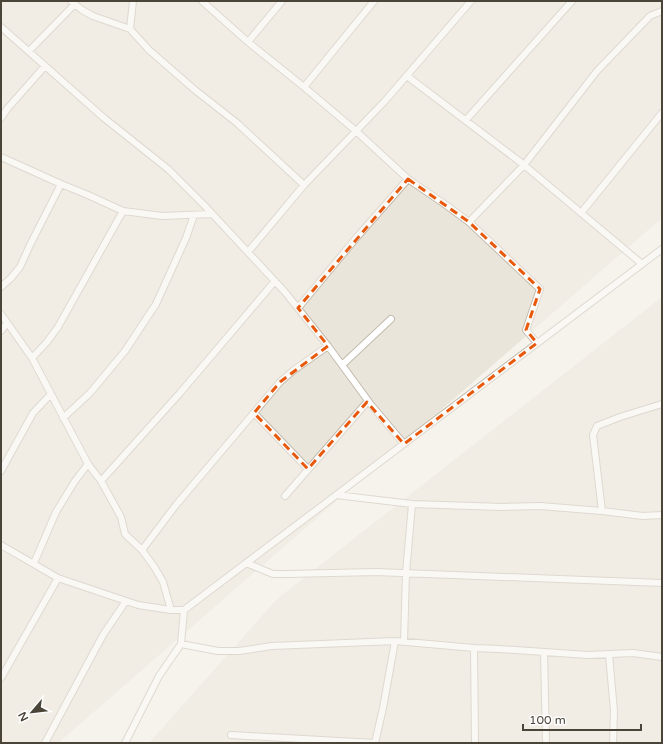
<svg xmlns="http://www.w3.org/2000/svg" width="663" height="744" font-family="'Varela Round',sans-serif">
<rect width="100%" height="100%" fill="#f6f3ec"/>
<path fill="#eae5da" d="M1,1h661v217l-604,525h-57z
M662,297v446h-513l128,-144z"/>
<g fill="none" stroke-linecap="round" stroke-linejoin="round">
<defs>
<path id="minor" d="M71,1l11,9 11,6 37,13 19,21 46,40 42,33 67,62
M202,1l46,41 56,45 52,44 52,48 38,26 23,17 71,67 -14,41 11,13
M1,27l103,91 64,51 35,35 82,88 43,54 44,60 32,38
M130,29l3,-28
M248,42l34,-41
M29,51l45,-46
M407,76l117,89 118,99
M304,87l70,-86
M1,118l6,-9 38,-43
M466,120l106,-119
M1,157l60,27 27,11 35,16 39,5 50,-2
M581,213l81,-100
M469,222l55,-57 73,-94 53,-55 12,-5
M248,252l56,-67 81,-84 86,-100
M1,287l10,-9 9,-11 10,-22 31,-61
M298,308l59,-71 51,-58
M1,314l31,44 56,106 13,17 20,36 4,17 17,16 13,18 8,14 8,28
M1,331l6,-8
M32,358l15,-16 11,-15 65,-116
M342,365l49,-46
M254,413l54,56
M63,418l27,-25 35,-42 31,-47 30,-66 8,-23
M1,471l32,-58 18,-19
M101,481l79,-88 95,-112
M336,495l76,9 90,3 38,-1 62,5 41,5 19,-1
M285,496l83,-95
M602,511l-9,-76 4,-9 23,-9 42,-13
M1,545l57,33 80,27 33,5h13l478,-361
M142,550l34,-45 104,-123 14,-12 34,-24
M34,563l22,-51 19,-31 13,-17
M246,563l27,11h14l89,-2 286,11
M184,610l-3,34 37,7h21l33,-5 123,-5 79,7 26,1 88,6 45,-2 29,4
M404,642l2,-69 6,-69
M474,648l1,95
M544,652l2,91
M609,655l5,56 -1,32
M1,678l57,-100
M231,735l144,8
M45,743l58,-108 23,-34
M125,743l34,-67 22,-32
M375,743l8,-35 12,-67"/>
</defs>
<use href="#minor" stroke="#c2bbae" stroke-width="8"/>
<use href="#minor" stroke="#fff" stroke-width="6"/>
</g>
<path d="M0 0H663V744H0ZM408,179l61,43 71,67 -14,41 11,13 -133,101 -37,-42 -59,67 -54,-56 26,-31 48,-36 -30,-38z" fill="#f6f3ec" fill-opacity=".55" fill-rule="evenodd"/>
<path fill="none" stroke="#e8590c" stroke-width="3" stroke-dasharray="8 5" stroke-linejoin="round" d="M408,179l61,43 71,67 -14,41 11,13 -133,101 -37,-42 -59,67 -54,-56 26,-31 48,-36 -30,-38z"/>
<rect width="663" height="744" fill="none" stroke="#4b4439" stroke-width="4"/>
<g transform="translate(32 712) rotate(242)" stroke="#ffffff" stroke-width="3" paint-order="stroke">
<path d="M0-3L7 15L0 10L-7 15Z" fill="#4b4439"/>
<text y="-6" font-size="11" font-weight="bold" text-anchor="middle" fill="#4b4439">N</text>
</g>
<path d="M523 724v6h118v-6" fill="none" stroke="#4b4439" stroke-width="2"/>
<text x="529" y="724" font-size="12" fill="#4b4439" stroke="#ffffff" stroke-width="3" paint-order="stroke">100 m</text>
</svg>
